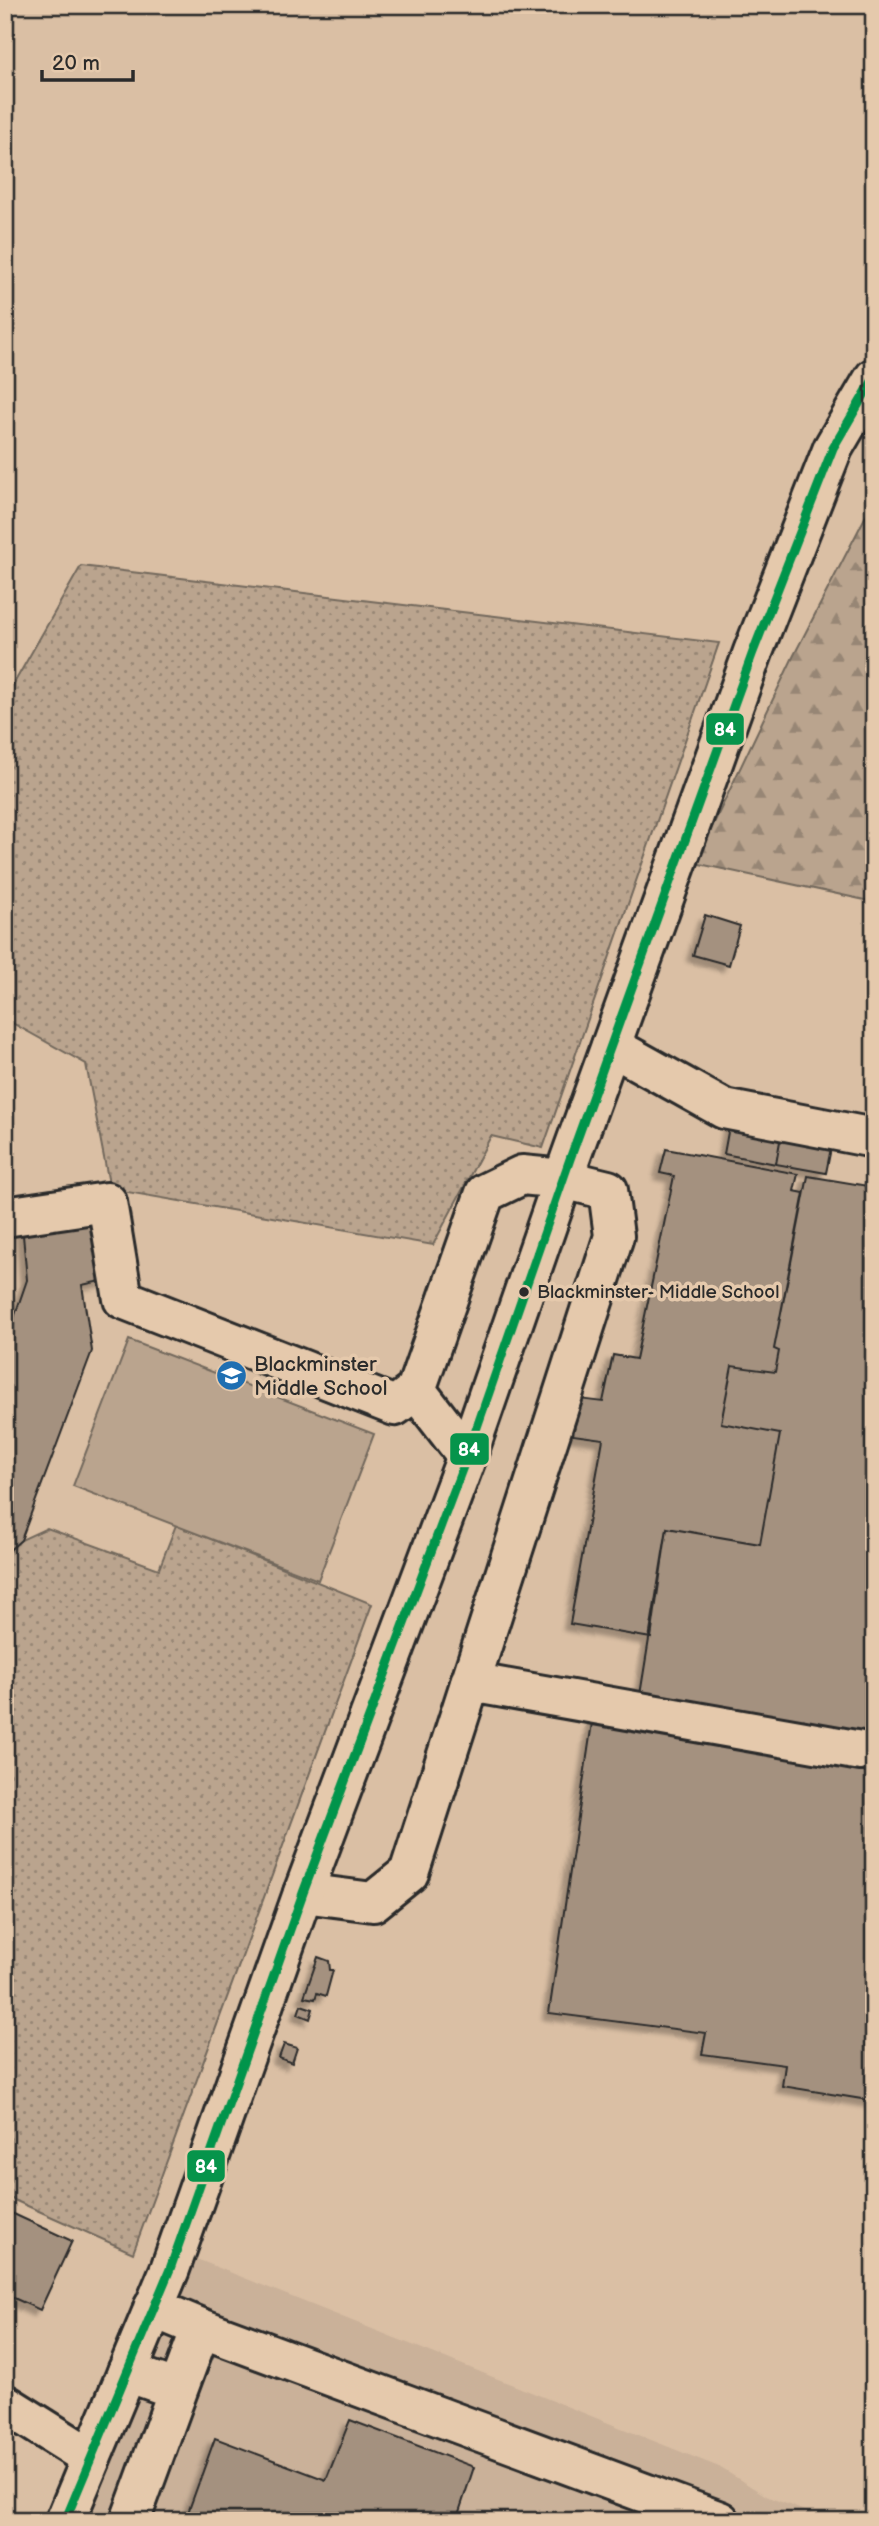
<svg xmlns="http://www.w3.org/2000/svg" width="879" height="2526" font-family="'Balsamiq Sans',sans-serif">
<defs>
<pattern id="forest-firs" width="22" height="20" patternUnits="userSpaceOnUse" patternTransform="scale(1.75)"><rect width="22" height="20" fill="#baa48e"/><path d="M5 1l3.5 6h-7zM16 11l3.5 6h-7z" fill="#978674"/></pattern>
<pattern id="park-dots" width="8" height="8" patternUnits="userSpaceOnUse" patternTransform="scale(1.75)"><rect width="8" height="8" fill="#baa48e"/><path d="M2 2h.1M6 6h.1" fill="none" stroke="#978674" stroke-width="1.8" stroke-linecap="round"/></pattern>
<filter id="shadow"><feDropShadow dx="-6" dy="6" stdDeviation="2" flood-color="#0004"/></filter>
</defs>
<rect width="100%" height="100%" fill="#dabfa4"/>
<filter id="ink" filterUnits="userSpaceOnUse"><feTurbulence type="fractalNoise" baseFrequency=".0143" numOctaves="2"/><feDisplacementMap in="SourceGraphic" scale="14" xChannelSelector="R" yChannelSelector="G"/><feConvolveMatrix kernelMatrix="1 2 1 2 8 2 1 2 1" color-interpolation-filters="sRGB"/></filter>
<g filter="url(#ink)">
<path fill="#cab199" d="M194,2258l525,209 49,30 63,24h-766z"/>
<path fill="url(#forest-firs)" stroke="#72685c" stroke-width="2" d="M874,500v402l-179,-39 98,-206z"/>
<path fill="url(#park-dots)" stroke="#72685c" stroke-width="2" d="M81,566l638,77 -176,505 -52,-12 -58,109 -323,-56 -24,-125 -81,-45v-320z
M176,1525l196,79 -239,649 -128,-57v-642l16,-14 26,-12 112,41z"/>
<path fill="#baa48e" stroke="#72685c" stroke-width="2" d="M129,1340l245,94 -56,146 -245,-94z"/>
<path fill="#a4917f" stroke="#2b2b2b" stroke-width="2" filter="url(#shadow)" d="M705,915l35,11 -11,39 -36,-10z
M730,1121l52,9 -6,34 -52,-10z
M783,1124l51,9 -8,40 -50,-9z
M666,1149l132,25 -4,17 10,2 -30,156 5,2 -4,21 -43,-6 -11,57 59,11 -20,110 -93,-16 -16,110 -81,-14 33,-185 -30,-4 7,-36 23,3 10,-47 23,4 38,-183 -14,-3z
M808,1176l66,11v556l-235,-42 28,-173 93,16 20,-110 -59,-11 11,-57 43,6 4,-21 -5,-2z
M97,1211l13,68 -28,6 10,66 -71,189 -16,14v-210l22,-64 -5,-56z
M593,1716l281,47v338l-92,-15 3,-21 -83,-11 4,-21 -157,-20z
M318,1957l11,4 1,9h3l-7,26 -9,-3 -2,6 -11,-2z
M301,2005l12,4 -3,10 -12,-5z
M284,2044l13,4 -5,15 -13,-5z
M5,2210l67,31 -32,69 -35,-16z
M350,2420l124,47 -18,54h-271l30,-83 111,42z"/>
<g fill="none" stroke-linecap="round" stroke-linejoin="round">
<defs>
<path id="minor" d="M611,1046l113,63 150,29
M5,1217l102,-15 16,97 272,107 21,-16
M470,1682l391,69
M303,1893l70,9 36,-29 205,-637 -6,-46 -45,-11 -41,-4 -37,18 -69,197 51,66
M153,2308l48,20 519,193
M127,2372l51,18 -48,131
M178,2390l23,-62
M5,2404l86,54"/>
<path id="major" d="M65,2521l105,-252 133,-376 164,-437 103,-297 183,-507 80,-204 41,-70"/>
</defs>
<use href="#minor" stroke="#2b2b2b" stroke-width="44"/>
<use href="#major" stroke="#2b2b2b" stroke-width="44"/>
<use href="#minor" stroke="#e5c9ac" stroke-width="38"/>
<use href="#major" stroke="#e5c9ac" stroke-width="38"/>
<defs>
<path id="bus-1" d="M65,2521l105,-252 133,-376 164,-437 103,-297 183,-507 80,-204 41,-70"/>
</defs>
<use href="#bus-1" stroke="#e5c9ac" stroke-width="14"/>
<use href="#bus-1" stroke="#06944b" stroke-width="9"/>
</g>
</g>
<defs>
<symbol id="school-disc" viewBox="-11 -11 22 22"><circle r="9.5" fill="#1f6fb2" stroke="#e5c9ac"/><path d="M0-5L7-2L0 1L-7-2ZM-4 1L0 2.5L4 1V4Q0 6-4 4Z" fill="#fff"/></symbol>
</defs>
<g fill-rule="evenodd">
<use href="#school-disc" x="214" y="1358" width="35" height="35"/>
</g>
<circle fill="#2b2b2b" stroke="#e5c9ac" stroke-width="2.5" cx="524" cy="1292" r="6"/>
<g text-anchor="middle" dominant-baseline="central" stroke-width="7" stroke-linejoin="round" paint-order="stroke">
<g font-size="19" fill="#2b2b2b" stroke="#e5c9ac" text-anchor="start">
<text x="537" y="1292">Blackminster- Middle School</text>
</g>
<g font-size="21" fill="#2b2b2b" stroke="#e5c9ac" text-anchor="start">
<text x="254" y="1364">Blackminster<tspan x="254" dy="24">Middle School</tspan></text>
</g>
</g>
<g stroke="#e5c9ac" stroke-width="2.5">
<rect x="705" y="712" width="40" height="34" rx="7" fill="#06944b"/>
<rect x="449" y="1432" width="41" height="34" rx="7" fill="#06944b"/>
<rect x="186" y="2149" width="40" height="34" rx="7" fill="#06944b"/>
</g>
<g font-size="19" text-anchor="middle" font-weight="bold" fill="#fff">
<text x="725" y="736">84</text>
<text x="469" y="1456">84</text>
<text x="206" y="2173">84</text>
</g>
<rect width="879" height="2526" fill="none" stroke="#e5c9ac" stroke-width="28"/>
<rect x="14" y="14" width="851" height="2498" fill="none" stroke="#2b2b2b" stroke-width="2.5" filter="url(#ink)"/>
<path d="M42 70v10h91v-10" fill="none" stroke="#2b2b2b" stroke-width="3.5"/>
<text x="52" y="70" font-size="21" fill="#2b2b2b" stroke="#e5c9ac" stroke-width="5" paint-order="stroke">20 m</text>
</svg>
